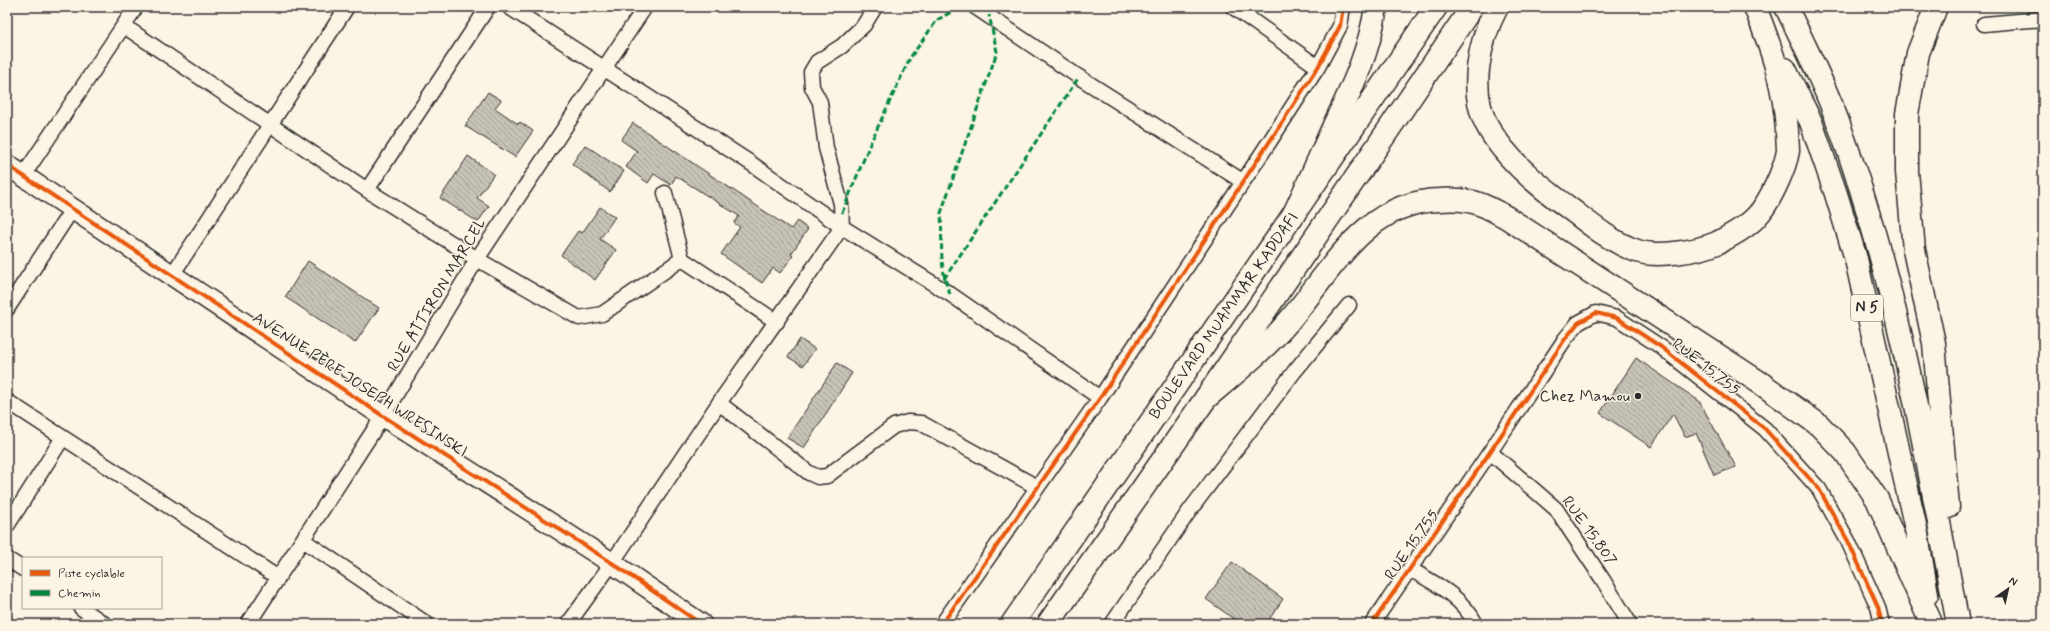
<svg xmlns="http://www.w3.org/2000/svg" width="2050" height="631" font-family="Mynerve,sans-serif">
<defs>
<pattern id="building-back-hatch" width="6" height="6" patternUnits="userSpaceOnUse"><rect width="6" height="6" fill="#c8c3b7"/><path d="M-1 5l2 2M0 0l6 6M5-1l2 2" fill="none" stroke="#a39f95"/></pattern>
</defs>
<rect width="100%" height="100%" fill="#fcf5e5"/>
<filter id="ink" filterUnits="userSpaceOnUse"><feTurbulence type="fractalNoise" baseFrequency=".025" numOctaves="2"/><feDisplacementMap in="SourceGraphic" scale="8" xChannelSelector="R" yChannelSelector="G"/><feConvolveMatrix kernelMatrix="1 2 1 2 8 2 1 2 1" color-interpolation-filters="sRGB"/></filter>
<g filter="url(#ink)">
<path fill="url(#building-back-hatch)" stroke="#2b2b2b" d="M488,92l13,8 -6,8 23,16 2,-2 13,9 -18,26 -50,-31z
M633,123l158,106 6,-8 11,8 -17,25 2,2 -13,17 -7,-5 -11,15 -41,-29 19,-27 -6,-4 5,-7 -63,-40 -5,9 -17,-11 -6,9 -22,-16 11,-16 -16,-11z
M585,145l39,26 -14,21 -38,-28z
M468,156l26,18 -17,24 12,8 -11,16 -38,-24z
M600,207l15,10 -15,22 16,11 -21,30 -34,-25 17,-24 4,2z
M308,261l71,47 -24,35 -70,-46z
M800,339l15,10 -12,17 -15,-9z
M1636,358l63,43 37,66 -22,8 -18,-42 -11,4 -12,-23 -22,33 -51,-34z
M837,363l15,10 -48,75 -17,-10z
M1232,562l51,37 -17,25h-25l-35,-25z"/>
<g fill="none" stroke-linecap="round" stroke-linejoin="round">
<defs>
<path id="street" d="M509,7l240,155 93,65 108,67 150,104
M975,7l104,70 163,104
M1233,7l85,60
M1984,24l59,-5
M124,26l243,164 110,69 102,59 23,-4 80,-55 -17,-66
M23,176l113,-169
M367,190l121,-183
M682,259l95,63
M172,275l175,-268
M7,309l66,-101
M7,401l270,176
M719,403l90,70 9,4 9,-1 67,-50 14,-4 13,1 116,64
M1490,452l66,57 47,71 27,44
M7,526l55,-87
M303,540l124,84
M7,559l16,10
M1410,569c26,15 51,27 66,55
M81,608l24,16
M248,624l135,-208 94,-157 168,-252
M568,624l44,-61 107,-160 123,-176 -1,-23 -15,-56 -6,-46 -8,-15 -1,-15 6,-10 25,-16 22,-21 11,-18
M942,624l158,-226 170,-257 48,-74 22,-41 3,-19
M1112,624l78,-114 104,-138 55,-67
M1372,624l118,-172 75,-113 13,-16 18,-10 21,5 44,29 104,82 54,60 29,52 30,66 4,17"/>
<path id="secondary" d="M7,165l376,251 229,147 89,61"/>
<path id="primary" d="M1012,624l424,-617
M1048,624l158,-226 266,-391"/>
<path id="highway" d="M1497,7c-18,34 -29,85 -9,120 17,31 53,61 81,81 21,16 42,34 68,43 20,7 61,0 80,-8 13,-7 29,-15 39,-26 13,-13 29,-48 32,-66 0,-7 -1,-14 -1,-20 -2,-44 -16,-84 -32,-124
M1786,7c18,37 38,76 52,115 60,162 88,332 120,502
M1936,7l-18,46 -11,61v58l7,78 20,93 14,164
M1785,69l26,53 25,72 20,65 61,275 10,60
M1292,218c15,-32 29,-64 44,-97 18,-37 34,-73 40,-114
M1206,398c28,-24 58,-48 82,-76 43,-50 77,-121 152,-122 13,-1 30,0 42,5 8,3 16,8 24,12l256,167 57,41 26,27 32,47 54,124"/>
</defs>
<use href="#street" stroke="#2b2b2b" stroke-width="17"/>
<use href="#secondary" stroke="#2b2b2b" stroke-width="23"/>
<use href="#primary" stroke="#2b2b2b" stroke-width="25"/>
<use href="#highway" stroke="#2b2b2b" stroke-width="25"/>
<use href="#street" stroke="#fcf5e5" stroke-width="14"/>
<use href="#secondary" stroke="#fcf5e5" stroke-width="20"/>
<use href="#primary" stroke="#fcf5e5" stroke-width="22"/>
<use href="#highway" stroke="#fcf5e5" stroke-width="22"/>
<path stroke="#00873e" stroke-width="3" stroke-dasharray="6 3" stroke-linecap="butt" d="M842,213l28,-69 40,-86 27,-38 23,-13
M944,279l135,-202
M950,294c-12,-30 -7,-50 -9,-81l56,-161 -8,-37"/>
<defs>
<path id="cycleway" d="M7,165l376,251 229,147 89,61
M942,624l158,-226 170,-257 48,-74 22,-41 3,-19
M1372,624l118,-172 75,-113 13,-16 18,-10 21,5 44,29 104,82 54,60 29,52 30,66 4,17"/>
</defs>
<use href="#cycleway" stroke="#fcf5e5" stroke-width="6"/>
<use href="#cycleway" stroke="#e8590c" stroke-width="4"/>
</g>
</g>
<circle fill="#2b2b2b" stroke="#fcf5e5" stroke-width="1.5" cx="1638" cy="396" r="4"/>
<g text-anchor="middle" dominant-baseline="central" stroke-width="3" stroke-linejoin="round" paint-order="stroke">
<rect fill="#fcf5e5" stroke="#6a6863" stroke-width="1" x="1851" y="295" width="32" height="26" rx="3"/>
<g font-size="15" font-weight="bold" fill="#2b2b2b">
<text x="1867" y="308">N 5</text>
</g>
<g font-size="16" fill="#2b2b2b" stroke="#fcf5e5">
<text transform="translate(437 295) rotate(-59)">RUE ATTIRON MARCEL</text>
<text transform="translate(1224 316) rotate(-55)">BOULEVARD MUAMMAR KADDAFI</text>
<text transform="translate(1706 367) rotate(38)">RUE 15.755</text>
<text transform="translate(360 385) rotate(33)">AVENUE PÈRE JOSEPH WRESINSKI</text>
<text transform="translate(1589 531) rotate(54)">RUE 15.807</text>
<text transform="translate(1412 545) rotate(-55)">RUE 15.755</text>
</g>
<g font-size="16" fill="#2b2b2b" stroke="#fcf5e5" text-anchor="end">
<text x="1630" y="396">Chez Mamou</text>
</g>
</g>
<rect width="2050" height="631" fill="none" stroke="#fcf5e5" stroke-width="24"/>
<rect x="12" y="12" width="2026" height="607" fill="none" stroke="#2b2b2b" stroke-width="1.5" filter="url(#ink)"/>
<rect x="22" y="557" width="140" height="52" fill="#fcf5e5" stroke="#a8a49b"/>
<rect x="30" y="570" width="20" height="6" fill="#e8590c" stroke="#a8a49b"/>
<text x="58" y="577" font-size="12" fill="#2b2b2b">Piste cyclable</text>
<rect x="30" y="590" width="20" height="6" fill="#00873e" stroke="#a8a49b"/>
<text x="58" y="597" font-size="12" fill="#2b2b2b">Chemin</text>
<g transform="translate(2008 589) rotate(34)" stroke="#fcf5e5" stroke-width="3" paint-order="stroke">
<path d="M0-3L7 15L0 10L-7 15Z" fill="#2b2b2b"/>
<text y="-6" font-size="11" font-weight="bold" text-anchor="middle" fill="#2b2b2b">N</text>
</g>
</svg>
